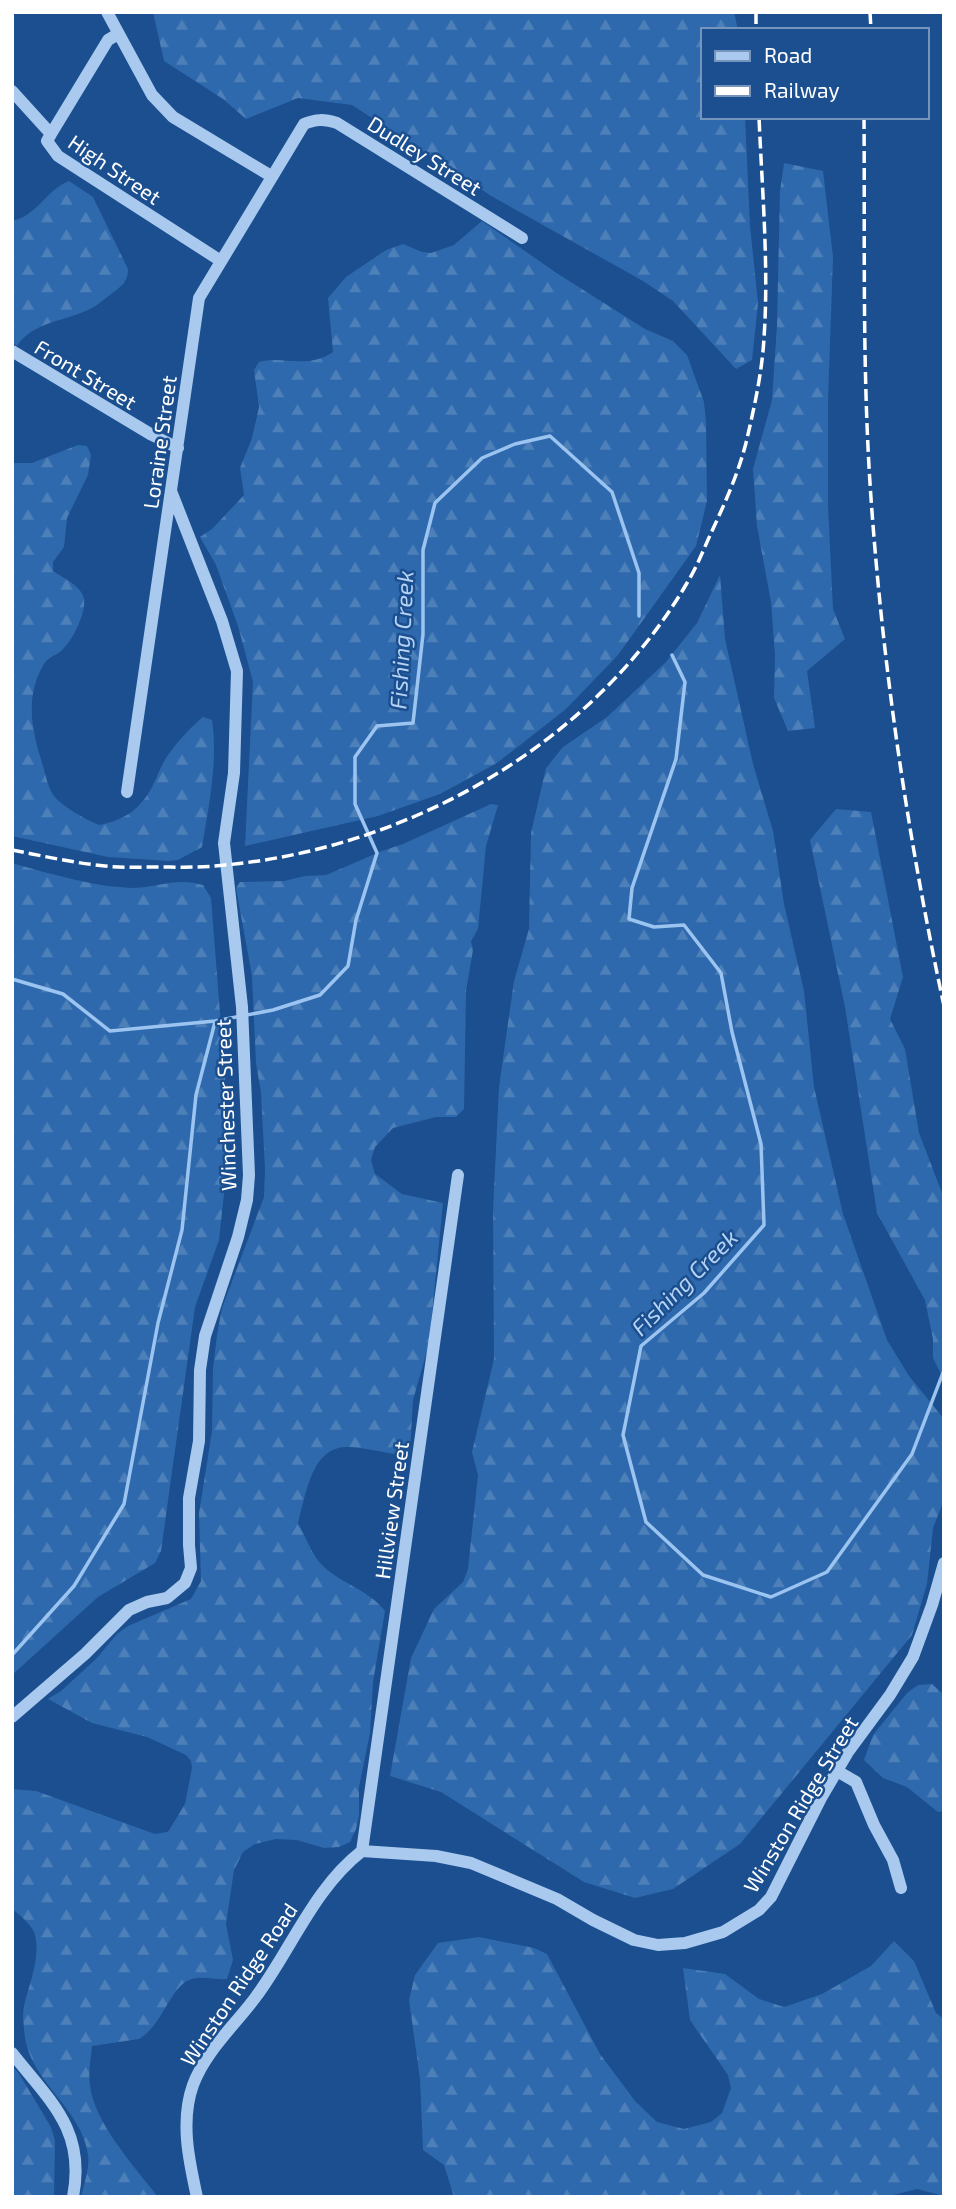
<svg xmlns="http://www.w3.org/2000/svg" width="956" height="2209" font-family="'Exo 2',sans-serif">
<defs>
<pattern id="forest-firs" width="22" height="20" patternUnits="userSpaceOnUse" patternTransform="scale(1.75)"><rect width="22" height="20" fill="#2e69ad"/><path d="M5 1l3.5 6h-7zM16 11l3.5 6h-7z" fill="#4d80b9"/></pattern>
</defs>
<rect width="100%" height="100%" fill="#1b4f8f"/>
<path fill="url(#forest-firs)" d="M153,12h581l4,18h-36v87h43l5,109 8,77 -6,57 -16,9 -63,-68 -30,-20 -150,-84 -141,-92 -54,-7 -52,21 -23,-20 -59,-38z
M784,163l39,8 10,86 -5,143v105l5,104 12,30 -38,32 8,57 -27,3 -14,-33 1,-43 -4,-53 -14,-76 -4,-57 19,-69 5,-75 3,-134z
M69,181l24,16 35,72c0,14 -8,18 -18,26 -6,4 -12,10 -18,13 -24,13 -59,13 -75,38l-5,-4v-121c25,-5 35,-32 57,-40z
M482,221l73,51 90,57 28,12 14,14 17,47 2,20 1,79 -11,45 -78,109 -52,54 -69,54 -57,31 -62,22 -133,30 8,-164 -15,-56 -22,-61 -16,-28 12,-8 32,-34 -4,-27 12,-30 7,-31 -5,-37 5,-8c26,-7 47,8 74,-10l-5,-54 18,-21 40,-27 17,-6 19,8 9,1 23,-8z
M78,445l9,1 4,9 -3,20 -21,43 -3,29 -11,15v9c10,7 29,15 31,28 2,15 -12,43 -23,52 -6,5 -13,6 -17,13 -20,33 -12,68 -1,102 3,10 5,22 11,30 10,12 31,23 45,29 27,-5 43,-17 55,-42 4,-8 7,-17 12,-25 10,-15 23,-29 37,-41l9,3c6,42 -3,85 -10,127l-24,13 -9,1 -61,-4 -96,-21v-373h20z
M720,575l5,64 28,125 20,67 11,73 20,87 10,96 29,127 44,126 22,36 35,43v81l-11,28 -6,56 -15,51 -172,209 -67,45 -38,9 -51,-16 -143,-90 -51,-16 21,-118 23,-49 29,-27 5,-13 10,-94 -6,-23 22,-93 -1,-149 6,-123 15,-106 15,-52 2,-96 15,-65 17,-21 44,-30 58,-54 32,-40z
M491,804l7,1 -12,41 -8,83 -7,12 2,9 -7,41 -2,118 -8,8h-20l-43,11 -18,19 -4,13 4,14 27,20 41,9 -14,141 -16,56 -3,50 -5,4 -6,1c-16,-3 -33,-7 -50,-8 -38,-2 -43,49 -51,76 8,14 13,31 25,43 19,18 46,24 62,45l-12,71 -3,51 -11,54v28l-3,14 -6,13 -11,5 -15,1 -27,-8 -21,-1 -21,5 -12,8 -9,18 -8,54 7,36 -6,19c-12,1 -27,-4 -38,1 -19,8 -27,46 -50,59l-47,7c-1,12 -4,26 -2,39 4,38 45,82 68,112h-77c3,-13 9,-30 7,-42 -6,-46 -56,-72 -63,-117 -1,-10 -3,-23 -1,-32 5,-22 18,-51 10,-74 -5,-10 -13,-16 -22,-23v-120l24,2 119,43 13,-2 17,-28 7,-36 -1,-7 -5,-6 -39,-18 -55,-14 -44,-24 13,-8 35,-32 21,-25 11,-8 63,-27 10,-18 -2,-68 13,-82 1,-62 4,-34 5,-27 42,-111 1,-28 -4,-76 -5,-30 -4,-87 -16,-88 4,-6 44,-1 21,-5 21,-1 56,-24 21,-7z
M836,809l35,3 32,165 -13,42 15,30 14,84 25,65v182l-11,-22v-19l-8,-39 -48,-87 -32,-206 -35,-167z
M12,863c35,10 87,25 122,25 26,-1 42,-11 69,-3l8,13 17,218v41l-9,83 -24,67 -34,244 -6,12 -57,34 -86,78z
M932,1684l12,11v116l-6,1 -31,-25 -24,-9 -19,-18 9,-25 34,-42 11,-8z
M479,1937l55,11 13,6 53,100 35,47 22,21 27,7 27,-7 11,-9 9,-25 -3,-13 -38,-55 -7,-52 42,6 34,25 25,8 38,-13 49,-28 23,-25 20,20 22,52 8,6v177l-27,-7 -32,8h-431l-10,-32 -21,-15 -3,-71 -11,-79 6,-25 23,-32z
M12,2067l6,5 33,55 4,14 -1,56h-42z"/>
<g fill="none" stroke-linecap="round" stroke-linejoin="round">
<path stroke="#9cc4f0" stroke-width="3.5" d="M672,655l13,27 -9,77 -44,129 -3,31 25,8 30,-2 37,48 11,59 29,112 3,81 -60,68 -63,53 -18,89 23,87 57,53 68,22 56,-25 85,-118 32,-84
M12,979l51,15 47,37 105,-10 58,-11 47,-15 28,-29 8,-46 21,-67 -22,-49v-47l22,-31 36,-3 10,-89v-84l12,-47 47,-45 33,-14 35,-8 62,56 27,81v43
M12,1655l62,-69 50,-82 34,-181 24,-93 14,-135 19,-73"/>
<path stroke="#a9c9ee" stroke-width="12" d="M107,12l45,83 21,22 98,59
M12,91l39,43 -4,7 11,15 163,105
M51,134l57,-94 10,-6
M12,351l140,84 26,13
M127,792l72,-494 105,-174c12,-5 20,-5 33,-1l185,115
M12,1717l73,-63 44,-44 18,-8 20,-4 18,-15 6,-15 -2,-23v-47l10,-57 1,-71 5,-34 33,-99 9,-37 2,-25 -7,-168 -18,-164 10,-70 3,-102 -15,-50 -51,-130
M837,1771l19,11 18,43 19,35 8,28
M362,1851l74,5 35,7 86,36 36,21 41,20 24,5 27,-2 38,-11 36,-22 12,-13 50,-99 27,-46 42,-57 23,-38 19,-52 12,-42
M362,1851l96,-676
M12,2053c38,48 74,77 61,144
M197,2197c-8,-36 -17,-76 -4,-112 12,-33 41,-59 62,-87 36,-48 59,-110 107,-147"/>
<path stroke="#fff" stroke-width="3.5" stroke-dasharray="12 5" stroke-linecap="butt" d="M756,12v18
M870,12l1,18
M864,117c1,127 -2,255 7,381 12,171 37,341 73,508
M12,850c31,6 62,13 93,16 17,2 34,1 51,1 23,0 46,1 69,-2 184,-17 368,-121 462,-282 10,-16 17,-35 25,-52 13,-28 26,-57 34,-88 8,-34 16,-70 18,-105 5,-71 -2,-149 -5,-221"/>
</g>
<g text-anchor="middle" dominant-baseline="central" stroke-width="5" stroke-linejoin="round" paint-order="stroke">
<g font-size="21" fill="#fff" stroke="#1b4f8f">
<text transform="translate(425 155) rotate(32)">Dudley Street</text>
<text transform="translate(115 169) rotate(34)">High Street</text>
<text transform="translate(86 374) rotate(31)">Front Street</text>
<text transform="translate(159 442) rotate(-82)">Loraine Street</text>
<text transform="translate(225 1105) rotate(-92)">Winchester Street</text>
<text transform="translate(391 1510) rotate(-82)">Hillview Street</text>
<text transform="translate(800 1804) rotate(-59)">Winston Ridge Street</text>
<text transform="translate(238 1984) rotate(-56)">Winston Ridge Road</text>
</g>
<g font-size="23" font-style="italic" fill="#b5d3f5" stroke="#1b4f8f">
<text transform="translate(401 640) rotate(-87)">Fishing Creek</text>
<text transform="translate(684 1282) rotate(-45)">Fishing Creek</text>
</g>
</g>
<rect width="956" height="2209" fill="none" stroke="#ffffff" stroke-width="28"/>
<rect x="701" y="28" width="228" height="91" fill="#1b4f8f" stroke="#7695bc" stroke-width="2"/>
<rect x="715" y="51" width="35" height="10" fill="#a9c9ee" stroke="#7695bc" stroke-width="2"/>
<text x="764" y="63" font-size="21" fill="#ffffff">Road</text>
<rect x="715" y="86" width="35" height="10" fill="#ffffff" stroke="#7695bc" stroke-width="2"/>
<text x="764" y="98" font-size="21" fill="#ffffff">Railway</text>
</svg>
